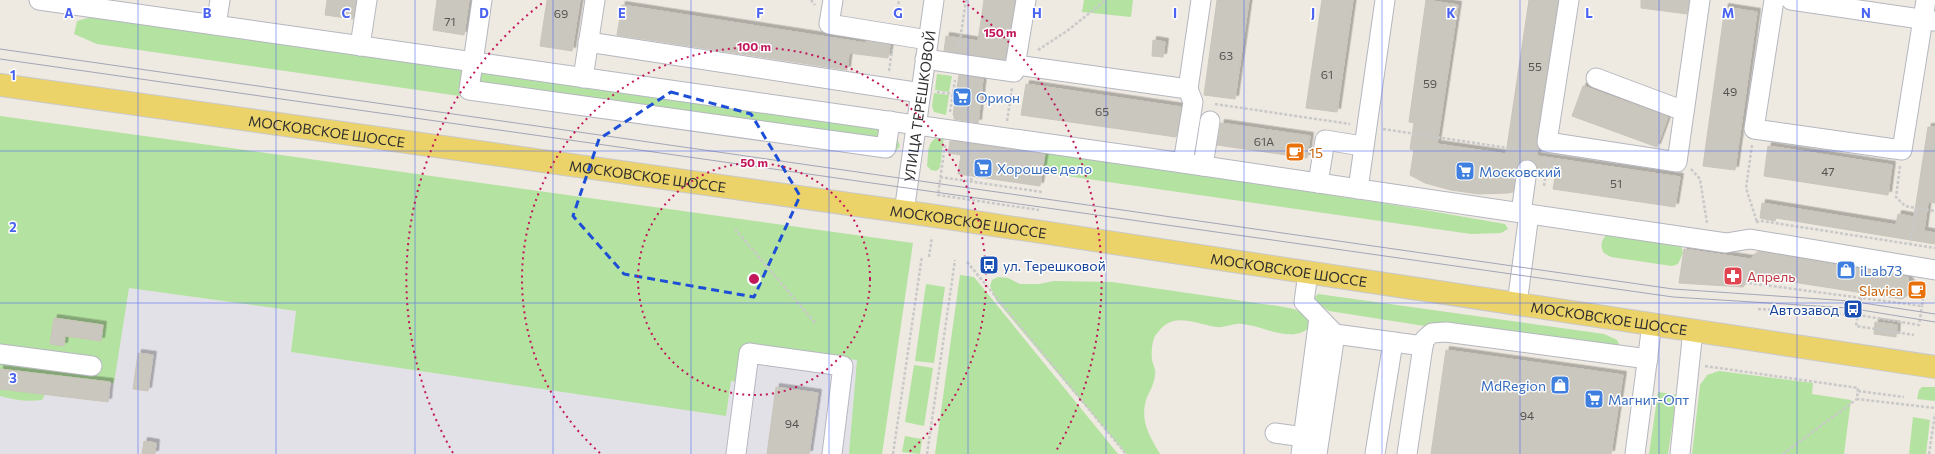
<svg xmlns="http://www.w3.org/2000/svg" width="1935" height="454" font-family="Commissioner,sans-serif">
<defs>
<filter id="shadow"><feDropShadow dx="3.5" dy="-3.5" stdDeviation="0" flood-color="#0004"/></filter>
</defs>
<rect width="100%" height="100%" fill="#eee9e1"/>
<path fill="#e3e1e8" d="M129,288l167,23 -5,41 435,63 5,-34 9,1 4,-37 113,15 -7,94h-850v-85l113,14z"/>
<path fill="#b4e2a1" d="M1084,0h49l-2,17 -49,-5z
M91,17l803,113 6,16 -9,12 -794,-114 -23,-10 3,-13z
M937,74l15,2 -3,16 -14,-2z
M934,93l15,2 -3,20 -12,-3 -2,-6z
M0,116l913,127 -31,211h-32l-1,-1 8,-93 -113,-15 -4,37 -9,-1 -5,35 -435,-64 5,-41 -167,-23 -15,95 -114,-14z
M944,135l-4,33 -4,3 -5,-1 -4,-4c2,-16 -1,-27 17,-31z
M1049,150l364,58 92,16 3,5 -7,4 -30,1 -432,-62 -6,-17 4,-4z
M1608,233l73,12 2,8 -5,11 -6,2 -61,-9 -7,-4c-5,-8 -2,-14 4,-20z
M960,275l14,2 144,177h-183z
M998,277l10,1 12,6h19l15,-3 58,1 166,24c16,3 25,3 34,19 -19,21 -48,0 -71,-1 -8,-1 -16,4 -24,3 -26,-4 -45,-17 -62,9 -3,5 -4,19 -3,24 1,5 4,9 3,15 -1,9 -4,14 -8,22 -8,23 2,38 13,57h-34l-130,-154 -6,-14 2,-6z
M926,284l19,3 -11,76 -19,-2z
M1318,294l286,40 13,6 3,6 -178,-24 -11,5 -102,-16 -13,-9 -1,-5z
M914,365l19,3 -9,58 -19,-4z
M1719,371l94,12 -1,11 39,6 -7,54h-152l8,-69 7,-10z
M0,384l44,9v4l-2,3c-15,2 -27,0 -42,-4z
M1922,387h13v14l-18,-2 2,-9z
M1658,392l19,3 -9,59h-19z
M1913,417l17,3 -4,34h-17z
M905,436l17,3 -2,15 -18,-2z"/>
<path fill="#cac7bf" stroke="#cac5bb" filter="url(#shadow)" d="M327,0h29l-3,19 -28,-4z
M437,0h32l-5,35 -31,-5z
M547,0h33l-8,51 -32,-5z
M984,0h31l-10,60 -61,-9 2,-15 32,5z
M1217,0h32l-14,99 -31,-4z
M1322,0h31l-16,112 -31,-4z
M1426,0l32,5 -21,139 69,10 23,-154h29l-22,140 2,8 -1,8 143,21 -5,30 -122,-18 3,-17 -18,-3 -4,-7 -6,-3 -5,1 -5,4 -5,28 -5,1 -30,1 -27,-4 -26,-7 -15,-8 4,-25 -4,-1 4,-26 -5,-1z
M1641,0h48l-2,14 -46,-6z
M622,5l244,38v-2l24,4 -2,13 -39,-5 -2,17 -230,-35z
M1725,7l32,5 -22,158 -32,-4z
M1153,40l12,2 -2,15 -11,-1z
M959,75l24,4 -5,44 -24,-4v-4h-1z
M1026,84l155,23 -5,30 -155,-22z
M1583,86l85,31 -11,30 -85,-31z
M1221,123l89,13 -3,22 -90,-13z
M1928,127h7v76l-7,-1 -4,29 11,2v11l-159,-26 -1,3 -15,-3 2,-15 134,22 2,-11 16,3z
M950,141l95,13 -5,32 -82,-12 3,-19 -13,-2z
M1768,146l124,19 -4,30 -124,-19z
M1684,249l66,10 9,-7 149,25v3l8,10 -14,9 -135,-21 -5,4 -13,-2 -6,7 -64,-4z
M54,318l49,7 -2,16 -36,-5 -1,10 -14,-2z
M1875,322l22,3 -1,12 -22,-3z
M1446,350l177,25 -12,79h-180z
M138,353l15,2 -5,36 -15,-2z
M0,369l110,13 -2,20 -108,-13z
M776,387l42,6 -9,61h-42z
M144,441l12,2 -1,11h-13z"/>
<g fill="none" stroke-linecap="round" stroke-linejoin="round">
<defs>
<g id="minor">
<path d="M39,0l1144,163 543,80 24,-4 185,31"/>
<path d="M482,0l-13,90 417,58 4,-27"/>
<path d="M833,0l-4,24 99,16"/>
<path d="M1569,0l-22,142 130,20 23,-162"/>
<path d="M1774,0l-20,129 148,21 24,-150"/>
<path d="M1791,0l143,21"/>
<path d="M216,25l4,-25"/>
<path d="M588,42l333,51"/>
<path d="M360,46l7,-46"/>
<path d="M925,59l89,13 12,-72"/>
<path d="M1016,65l172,24 13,-89"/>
<path d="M583,78l12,-78"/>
<path d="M1596,78l88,33"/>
<path d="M1183,163l10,-61 -5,-13"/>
<path d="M1203,166l7,-45"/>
<path d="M1318,183l7,-43 31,5"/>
<path d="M1358,189l27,-189"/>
<path id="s1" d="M904,212l30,-212"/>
<path d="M1521,213l6,-43"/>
<path d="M1308,273l-4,29 31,32 88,12 -16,108"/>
<path d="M1517,304l12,-90"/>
<path d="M1423,346l2,-7 7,-6 14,-1 202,27"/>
<path d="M0,354l92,12"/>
<path d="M1275,433l29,4"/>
<path d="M736,454l13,-101 94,13 -11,88"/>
<path d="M1301,454l18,-136"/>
<path d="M1317,454l18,-120"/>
<path d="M1375,454l18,-112"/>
<path d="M1635,454l17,-130"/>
<path d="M1680,454l13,-124"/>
</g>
<g id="major">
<path id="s2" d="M0,85l935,131 1000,151"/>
</g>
</defs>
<use href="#minor" stroke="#b5b7c0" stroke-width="21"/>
<use href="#major" stroke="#c9c9c9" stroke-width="24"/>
<path stroke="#c9c9c9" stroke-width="2.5" stroke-dasharray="3 2" stroke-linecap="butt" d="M811,0l4,5
M896,19l3,-19
M959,47l7,-47
M1038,50l29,-19 39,-31
M889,71l3,-21
M937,92l16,2
M1215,104l135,20
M950,112l5,-32
M1007,121l5,-33
M1383,129l151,23
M945,145l-7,50 101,15
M1752,145l-6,43 11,34
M974,158l2,-9
M1900,166l-4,31 9,9 11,2 -6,36
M1691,169l9,10 7,44
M940,177l102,15
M971,181l1,-5
M1544,186l4,-27
M1916,208l19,3
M1756,222l6,-1 173,27
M735,229l81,95
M929,257l3,-20
M967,262l159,192
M1740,267l1,-10
M1749,283l173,23 3,-21
M1862,293l-6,33 58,9
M1758,309l100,6 61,10 3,-19
M1705,366l153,22 -1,11 78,9
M1858,391l46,6
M893,454l29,-198
M927,454l28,-194
M1783,454l74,-55
M1929,454l6,-40"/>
<use href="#minor" stroke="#fff" stroke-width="19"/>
<use href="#major" stroke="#ecd369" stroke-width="22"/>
<path stroke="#a4a6b7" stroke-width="1" d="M0,49l1673,240 177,12 85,13
M0,59l1673,238 176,11 86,14"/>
</g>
<path fill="none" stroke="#1d4ed8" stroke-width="3" stroke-dasharray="8 5" stroke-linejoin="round" d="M671,92l80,22 49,82 -46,101 -130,-23 -51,-58 26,-77z"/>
<path fill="none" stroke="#4a62f3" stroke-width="1" stroke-opacity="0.55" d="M138,0v454M276,0v454M415,0v454M553,0v454M691,0v454M829,0v454M968,0v454M1106,0v454M1244,0v454M1382,0v454M1520,0v454M1659,0v454M1797,0v454M0,151h1935M0,303h1935"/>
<g fill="none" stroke="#c2185b" stroke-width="2" stroke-dasharray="2 4">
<circle cx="754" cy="279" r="116"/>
<path d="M600 453A232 232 0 1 1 908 453"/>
<path d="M453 453A348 348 0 0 1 545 1M963 1A348 348 0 0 1 1055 453"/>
</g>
<defs>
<symbol id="supermarket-square" viewBox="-11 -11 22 22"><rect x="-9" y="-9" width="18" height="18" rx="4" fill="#3f7fe0" stroke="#fff"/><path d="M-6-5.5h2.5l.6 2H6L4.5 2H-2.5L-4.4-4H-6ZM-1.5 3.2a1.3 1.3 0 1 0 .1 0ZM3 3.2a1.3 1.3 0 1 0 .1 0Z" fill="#fff"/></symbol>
<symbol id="cafe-square" viewBox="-11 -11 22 22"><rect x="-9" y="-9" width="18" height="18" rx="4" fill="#e8710a" stroke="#fff"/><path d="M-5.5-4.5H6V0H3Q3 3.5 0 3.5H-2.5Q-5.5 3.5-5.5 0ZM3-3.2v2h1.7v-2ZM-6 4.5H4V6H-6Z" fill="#fff"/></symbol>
<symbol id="bus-square" viewBox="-11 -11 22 22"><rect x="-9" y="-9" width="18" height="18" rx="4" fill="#1a4fb4" stroke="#fff"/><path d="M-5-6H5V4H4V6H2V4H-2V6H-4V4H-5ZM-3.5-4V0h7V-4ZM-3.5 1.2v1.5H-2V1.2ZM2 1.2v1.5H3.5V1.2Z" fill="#fff"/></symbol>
<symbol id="shop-square" viewBox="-11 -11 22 22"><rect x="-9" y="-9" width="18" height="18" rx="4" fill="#3f7fe0" stroke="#fff"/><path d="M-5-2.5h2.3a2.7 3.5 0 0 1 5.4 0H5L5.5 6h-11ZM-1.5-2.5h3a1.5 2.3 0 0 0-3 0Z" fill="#fff"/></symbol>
<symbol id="pharmacy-square" viewBox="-11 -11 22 22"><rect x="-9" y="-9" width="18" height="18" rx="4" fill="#e0444e" stroke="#fff"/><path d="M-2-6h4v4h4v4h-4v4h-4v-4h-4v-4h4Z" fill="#fff"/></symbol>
</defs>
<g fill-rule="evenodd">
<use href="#supermarket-square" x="951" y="86" width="22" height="22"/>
<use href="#cafe-square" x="1284" y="141" width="22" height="22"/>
<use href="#supermarket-square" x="972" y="157" width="22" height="22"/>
<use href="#supermarket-square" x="1454" y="160" width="22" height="22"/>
<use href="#bus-square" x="978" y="254" width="22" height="22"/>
<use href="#shop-square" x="1835" y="259" width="22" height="22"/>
<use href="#pharmacy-square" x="1722" y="265" width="22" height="22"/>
<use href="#cafe-square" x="1906" y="279" width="22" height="22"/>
<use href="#bus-square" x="1842" y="298" width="22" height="22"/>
<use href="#shop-square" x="1549" y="374" width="22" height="22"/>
<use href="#supermarket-square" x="1583" y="388" width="22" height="22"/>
</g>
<g text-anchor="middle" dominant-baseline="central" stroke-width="3" stroke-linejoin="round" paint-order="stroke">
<g font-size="12" fill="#555452">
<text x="561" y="13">69</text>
<text x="450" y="21">71</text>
<text x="1226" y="55">63</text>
<text x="1535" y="66">55</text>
<text x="1327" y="74">61</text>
<text x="1430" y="83">59</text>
<text x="1730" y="91">49</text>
<text x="1102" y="111">65</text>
<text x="1264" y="141">61А</text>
<text x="1828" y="171">47</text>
<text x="1616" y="183">51</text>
<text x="1527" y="415">94</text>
<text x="792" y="423">94</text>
</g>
<g font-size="14" fill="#366cbe" stroke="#fff" text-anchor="start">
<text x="976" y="97">Орион</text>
<text x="997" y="168">Хорошее дело</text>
<text x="1479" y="171">Московский</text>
<text x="1860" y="270">iLab73</text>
<text x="1546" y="385" text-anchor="end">MdRegion</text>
<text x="1608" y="399">Магнит-Опт</text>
</g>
<g font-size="14" fill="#2e2e2e" stroke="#fff">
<text stroke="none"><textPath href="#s1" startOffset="107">УЛИЦА ТЕРЕШКОВОЙ</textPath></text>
<text stroke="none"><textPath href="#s2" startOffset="330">МОСКОВСКОЕ ШОССЕ</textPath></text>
<text stroke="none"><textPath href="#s2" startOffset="654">МОСКОВСКОЕ ШОССЕ</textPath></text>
<text stroke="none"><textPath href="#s2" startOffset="978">МОСКОВСКОЕ ШОССЕ</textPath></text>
<text stroke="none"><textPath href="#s2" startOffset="1302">МОСКОВСКОЕ ШОССЕ</textPath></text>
<text stroke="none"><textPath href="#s2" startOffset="1626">МОСКОВСКОЕ ШОССЕ</textPath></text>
</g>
<g font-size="14" fill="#c56008" stroke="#fff" text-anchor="start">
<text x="1309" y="152">15</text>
<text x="1903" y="290" text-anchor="end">Slavica</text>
</g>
<g font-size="14" fill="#164399" stroke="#fff" text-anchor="start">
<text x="1003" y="265">ул. Терешковой</text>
<text x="1839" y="309" text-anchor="end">Автозавод</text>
</g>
<g font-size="14" fill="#be3a42" stroke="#fff" text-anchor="start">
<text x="1747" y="276">Апрель</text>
</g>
</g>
<g font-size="13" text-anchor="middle" font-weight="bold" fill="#4a62f3" stroke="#fff" stroke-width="3" stroke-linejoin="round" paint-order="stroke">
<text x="69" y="18">A</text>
<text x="207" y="18">B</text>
<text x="346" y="18">C</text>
<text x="484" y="18">D</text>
<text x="622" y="18">E</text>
<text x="760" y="18">F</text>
<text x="898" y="18">G</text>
<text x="1037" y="18">H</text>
<text x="1175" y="18">I</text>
<text x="1313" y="18">J</text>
<text x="1451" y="18">K</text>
<text x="1589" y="18">L</text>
<text x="1728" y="18">M</text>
<text x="1866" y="18">N</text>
<text x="13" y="80">1</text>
<text x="13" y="232">2</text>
<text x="13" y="383">3</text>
</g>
<circle cx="754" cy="279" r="6" fill="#c2185b" stroke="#fff" stroke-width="2"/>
<g font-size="12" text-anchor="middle" font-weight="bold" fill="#c2185b" stroke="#fff" stroke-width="3" stroke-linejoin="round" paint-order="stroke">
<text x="1000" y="37">150 m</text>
<text x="754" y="51">100 m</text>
<text x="754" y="167">50 m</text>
</g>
</svg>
